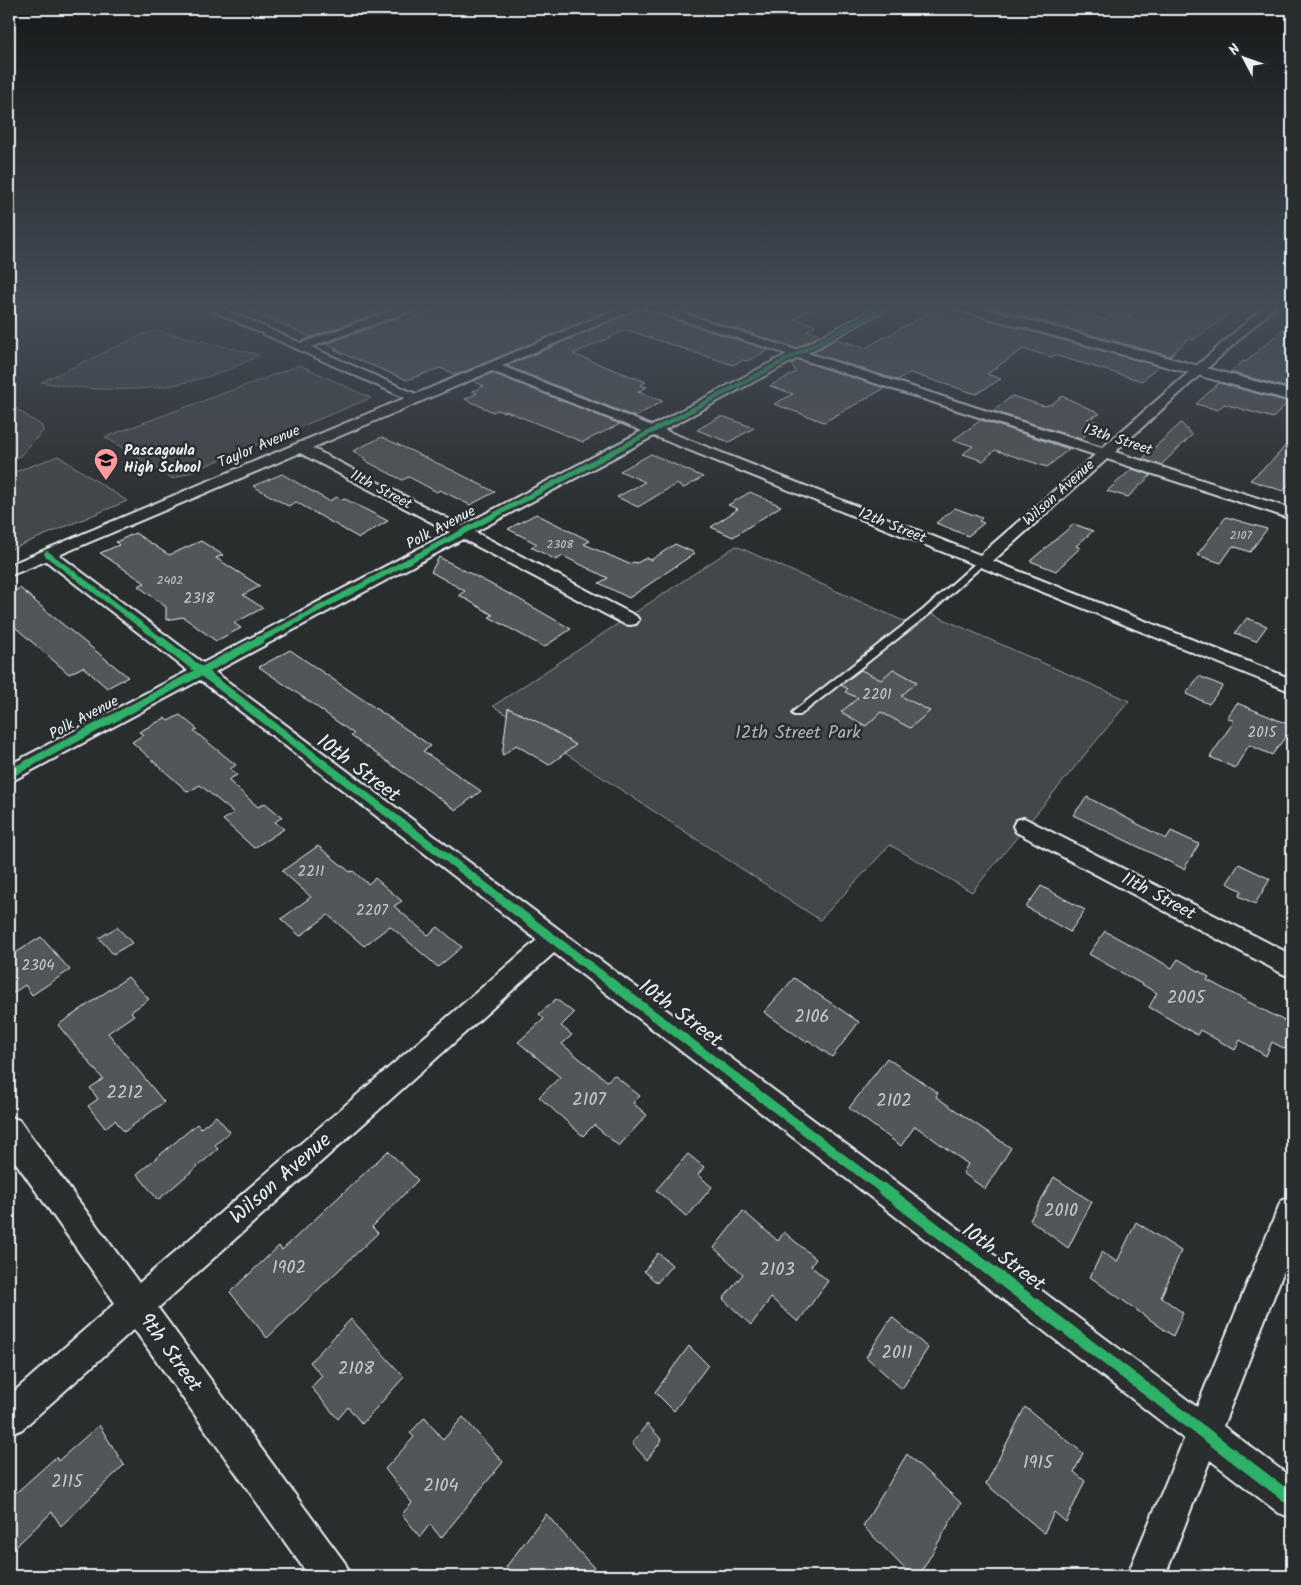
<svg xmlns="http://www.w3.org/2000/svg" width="1301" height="1585" font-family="Kalam,sans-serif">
<rect width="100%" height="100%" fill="#2a2d2e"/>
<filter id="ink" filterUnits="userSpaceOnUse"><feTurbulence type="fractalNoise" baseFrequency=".02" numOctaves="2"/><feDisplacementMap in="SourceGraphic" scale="10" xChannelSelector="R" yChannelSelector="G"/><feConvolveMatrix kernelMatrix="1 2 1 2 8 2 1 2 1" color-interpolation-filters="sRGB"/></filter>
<g filter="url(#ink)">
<path fill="#424648" stroke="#959ca0" d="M159,331l100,24c-65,37 -146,41 -218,27l107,-50z
M300,365l71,33 -198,81 -68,-42z
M9,404l33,22 1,5 -22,24 -12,8z
M58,456l69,45 -118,49v-76z
M736,546l181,81 15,-13 197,87 -157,191 -82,-47 -70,75 -327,-214z"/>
<path fill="#535759" stroke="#e8f1f8" d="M239,306h122l18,7 -68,24z
M445,306h174l-162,69 -17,-7 -33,12 -73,-30 4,-1 -12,-5 68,-25 9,3z
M640,306h2l2,4 125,40 -22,11 -4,-1 -10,5 -106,-35 -54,24 73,28 -6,3 7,2 -9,5 25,9 -28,16 -128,-51 131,-56z
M666,306h150l-22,13 22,6 -9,5 14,5 -25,13z
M940,306h12l4,5 202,55 -16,15 -88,-26 -2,2 -29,-8 -36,25 14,5 -25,15 -66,-21 -12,7 -86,-27 24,-14 29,9 67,-37 7,2z
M983,306h67l55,14 8,-6 17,4 1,-12h105l-8,7 2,1 -37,26 -5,-1 -18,17z
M1292,321v68l-62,-17 13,-11 3,1z
M798,360l87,28 -61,34 -50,-18 19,-10 -23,-8 26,-14 -5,-8z
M492,373l128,51 -37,18 -77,-31 -3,1 -6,-2 -4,2 -28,-13 12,-6 -5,-2 12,-5 -11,-5z
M1219,383l69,19 -15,16 -49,-14 -6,6 -22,-6z
M1012,396l32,10 8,-2 10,-8 35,16 3,2 -13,5 13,4 -19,16 -88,-28z
M719,417h6l29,11 -25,14 -32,-12z
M981,420l88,29 -22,18 -52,-17 -12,11 -20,-7 10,-8 -20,-6z
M1181,423l11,12 -31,30 -19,-6z
M382,437l76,36 37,19 -25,13 -30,-15 -3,2 -28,-15 -7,3 -38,-20 2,-1 -13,-8z
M1292,438v43l-9,10 -33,-11 24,-21z
M651,454l52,23 -19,11 -8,-4 -38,23 -21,-10 28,-15 -25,-11z
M1132,469l19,6 -23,22 -21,-6z
M282,474l47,27 8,-4 5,3 3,-1 43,22 -29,17 -63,-36 -8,4 -35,-20z
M750,492l31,14 -48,31 -22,-10 27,-18 -10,-4z
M955,508l27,10 -3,3 5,2 -16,13 -32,-13z
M536,514l54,27 -6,3 45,20 5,-2 3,1 9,-5 5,2 24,-16 20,9 -66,45 -30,-15 9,-5 -45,-22 -7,4 -25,-13 6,-3 -29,-15z
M1226,517l41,12 -17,23 -17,-6 -12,17 -24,-8z
M1074,524l19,7 -17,15 4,2 -24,23 -26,-10z
M135,533l34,22 32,-14 22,14 -7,3 44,28 -17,9 20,13 -29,15 7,5 -25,13 -33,-24 -17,3v-13l-28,-21 7,-3 -45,-30 19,-8 -3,-3z
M439,557l78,41 54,31 -27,18 -55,-30 4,-2 -34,-20 6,-4 -34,-19z
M20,588l30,26 78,63 -21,11 -24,-21 -14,7 -60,-52v-29z
M1247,618l20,8 -11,15 -21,-8z
M290,650l141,96 -8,5 58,40 -25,19 -105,-74 3,-2 -44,-32 -51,-35z
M893,669l24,13 -16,14 29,15 -20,17 -29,-16 -15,14 -25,-14 17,-14 -13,-6 3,-3 -7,-4 20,-15 20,10z
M1199,676l24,10 -14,18 -23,-10z
M1237,703l55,23v2l-20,27 -23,-10 -14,23 -25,-11 24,-36 -7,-3z
M508,708l28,13 40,24 -27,20 -33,-20 -14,11z
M180,715l17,14 -3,2 42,34 -6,4 7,6 -9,5 30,27 7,-4 17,14 -7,5 9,7 -30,19 -31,-28 11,-7 -34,-28 -12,7 -56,-50 11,-7 -4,-3 26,-14 3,3z
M1087,797l79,42 5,-8 28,13 -15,25 -111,-54z
M318,846l32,26 3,-1 15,13 7,-6 27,23 -8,5 34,29 10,-8 24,20 -24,20 -48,-41 -26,20 -36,-31 -28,21 -19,-17 30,-22 -29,-26z
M1239,864l31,15 -15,25 -16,-8 3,-5 -15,-8z
M1041,886l44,24 -15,22 -44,-25z
M117,927l15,16 -19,11 -14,-16z
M1105,931l67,37 6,-9 31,18 -2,3 85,45v10l-7,14 -13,-7 -6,14 -26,-16 -5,10 -35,-20 -3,5 -48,-28 8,-14 -68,-39z
M41,937l29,33 -38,25 -7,-10 -16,11v-39z
M128,977l21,22 -18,13 3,3 -26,18 56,69 -40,30 -9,-12 -10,8 -17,-22 10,-7 -8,-11 13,-9 -45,-54z
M794,978l65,44 -27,35 -24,-17 -2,2 -42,-30z
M556,999l18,14 -13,13 11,9 -10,9 45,37 7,-6 26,21 -7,7 14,12 -28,31 -25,-21 -11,11 -44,-39 21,-20 -42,-35 26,-23 -5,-5z
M887,1058l51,35 -2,4 75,51 -26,41 -22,-16 5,-9 -53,-38 -14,20 -52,-38z
M216,1116l14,16 -15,13 3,4 -60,51 -21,-26 60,-50 4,4z
M388,1151l30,29 -46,47 6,6 -111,105 -37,-46 49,-46 3,4z
M688,1154l16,13 -6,8 14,12 -25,30 -31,-27z
M1054,1177l38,25 -24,46 -38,-28z
M743,1211l35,30 6,-9 32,27 -5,7 17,15 -30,41 -27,-24 -20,27 -28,-26 20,-25 -29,-26z
M1136,1222l45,29 -20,46 22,16 -10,23 -83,-59 12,-25 15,10z
M658,1253l14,12 -15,18 -13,-12z
M892,1317l36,31 -26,41 -36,-32z
M351,1319l53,58 -42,47 -14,-17 -10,12 -27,-32 11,-11 -12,-14z
M689,1346l19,19 -34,46 -19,-19z
M1025,1407l58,46 -9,19 11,9 -19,41 -12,-10 -10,21 -58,-49z
M425,1417l18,23 20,-23 40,45 -62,76 -11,-14 -10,13 -18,-23 10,-11 -27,-34 29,-32 -4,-4z
M647,1424l15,16 -15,20 -15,-17z
M99,1425l25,40 -63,61 -9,-14 -43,41v-54l47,-42 2,4z
M907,1454l54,49 -42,73h-7l-49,-50z
M546,1514l55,62h-88l-7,-9z"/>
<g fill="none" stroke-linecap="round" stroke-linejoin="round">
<defs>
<path id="service" d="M979,560h3l4,2 -57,52 -129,101h-6l-2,-2 2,-2 129,-101z"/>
<path id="minor" d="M202,306h15l84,37 103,-37h15l-1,2 -107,39 105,47 208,-88h14l-1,2 -135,58 150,60 135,-72 -142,-46 -1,-2h16l136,44 83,-44h13l-85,47 295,95 163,-142h11l-161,146 177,57v10l-185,-60 -114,102 299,118v13l-638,-256 -179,96 161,84 3,4 -3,4 -6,1 -6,-1 -161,-85 -248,133 982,735 84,-206 11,-4v53l-69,176 69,52v40l-13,-5 -69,-53 -45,116h-38l57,-137 -630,-486 -396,355 187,255 6,13h-42l-175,-247 -113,101 -12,5v-39l106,-93 -106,-150v-37l10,4 120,163 398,-343 -337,-260 -184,99 -7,2v-16l179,-94 -142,-110 -37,15v-11l396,-167zM798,358l297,97 -115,100 -316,-125zM492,371l150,60 -180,95 -150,-78zM300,453l150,79 -247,131 -144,-108z
M1024,818l268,137v22l-9,-3 -267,-142 -3,-6 3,-6z"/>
<path id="tertiary" d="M954,306h22l316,85v10l-336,-92z"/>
</defs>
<use href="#service" stroke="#e8f1f8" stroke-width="4"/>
<use href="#minor" stroke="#e8f1f8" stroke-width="4"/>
<use href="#tertiary" stroke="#e8f1f8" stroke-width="4"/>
<use href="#service" fill="#2a2d2e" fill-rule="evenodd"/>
<use href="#minor" fill="#2a2d2e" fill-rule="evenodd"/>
<use href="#tertiary" fill="#2a2d2e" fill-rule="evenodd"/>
<defs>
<path id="cycleway-far4" d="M611,453l276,-147"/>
<path id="cycleway-far3" d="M47,554l115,87
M258,641l355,-189"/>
<path id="cycleway-far2" d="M160,640l319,242
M9,774l251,-134"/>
<path id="cycleway-far1" d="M477,881l408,310"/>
<path id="cycleway" d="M883,1189l409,311"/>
</defs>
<use href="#cycleway-far4" stroke="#2a2d2e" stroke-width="6"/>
<use href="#cycleway-far3" stroke="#2a2d2e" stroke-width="8"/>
<use href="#cycleway-far2" stroke="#2a2d2e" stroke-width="11"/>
<use href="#cycleway-far1" stroke="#2a2d2e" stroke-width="12"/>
<use href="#cycleway" stroke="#2a2d2e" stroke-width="15"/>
<use href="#cycleway-far4" stroke="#2db169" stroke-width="4.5"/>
<use href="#cycleway-far3" stroke="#2db169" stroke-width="5.5"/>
<use href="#cycleway-far2" stroke="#2db169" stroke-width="8"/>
<use href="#cycleway-far1" stroke="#2db169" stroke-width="9"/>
<use href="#cycleway" stroke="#2db169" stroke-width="12"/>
</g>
</g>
<linearGradient id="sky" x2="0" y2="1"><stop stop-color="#171919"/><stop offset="0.58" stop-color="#444c57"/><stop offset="1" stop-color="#444c57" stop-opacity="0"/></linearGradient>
<rect width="1301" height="528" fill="url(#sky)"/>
<defs>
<symbol id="school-pin" viewBox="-11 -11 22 30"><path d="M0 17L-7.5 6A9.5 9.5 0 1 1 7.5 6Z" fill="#ff9aa2" stroke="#2a2d2e"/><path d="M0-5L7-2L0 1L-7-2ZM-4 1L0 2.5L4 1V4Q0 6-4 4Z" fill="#111"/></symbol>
</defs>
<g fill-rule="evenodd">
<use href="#school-pin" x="92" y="446" width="28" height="38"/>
</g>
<g text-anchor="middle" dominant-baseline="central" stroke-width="5" stroke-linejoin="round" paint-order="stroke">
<g font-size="12" fill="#c3cad0">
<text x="1241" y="535">2107</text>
<text x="560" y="544">2308</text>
<text x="170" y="580">2402</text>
</g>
<g font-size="15" fill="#e8f1f8" stroke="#2a2d2e">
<text transform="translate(1118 440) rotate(18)">13th Street</text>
<text transform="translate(259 447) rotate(-23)">Taylor Avenue</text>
<text transform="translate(381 490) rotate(28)">11th Street</text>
<text transform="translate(1059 493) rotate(-42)">Wilson Avenue</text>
<text transform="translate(892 526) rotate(22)">12th Street</text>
<text transform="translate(441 528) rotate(-28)">Polk Avenue</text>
<text transform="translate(84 718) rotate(-28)">Polk Avenue</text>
</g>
<g font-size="15" font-weight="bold" fill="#e8f1f8" stroke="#2a2d2e" text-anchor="start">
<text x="124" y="451">Pascagoula<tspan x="124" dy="17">High School</tspan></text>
</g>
<g font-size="15" fill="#c3cad0">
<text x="199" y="599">2318</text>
<text x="877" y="695">2201</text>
<text x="1262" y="733">2015</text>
<text x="311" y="872">2211</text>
<text x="372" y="911">2207</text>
<text x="38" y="966">2304</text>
</g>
<g font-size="18" fill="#aeb5ba" stroke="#2a2d2e">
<text x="798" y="733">12th Street Park</text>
</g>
<g font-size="18" fill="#e8f1f8" stroke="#2a2d2e">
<text transform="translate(1158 897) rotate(28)">11th Street</text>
</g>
<g font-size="18" fill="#c3cad0">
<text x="1186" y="998">2005</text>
<text x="812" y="1017">2106</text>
<text x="125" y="1093">2212</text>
<text x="589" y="1100">2107</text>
<text x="894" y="1101">2102</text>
<text x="1061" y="1211">2010</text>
<text x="289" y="1268">1902</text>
<text x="777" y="1270">2103</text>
<text x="897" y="1353">2011</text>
<text x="356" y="1369">2108</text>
<text x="1038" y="1463">1915</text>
<text x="67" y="1482">2115</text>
<text x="441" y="1486">2104</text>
</g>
<g font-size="21" fill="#e8f1f8" stroke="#2a2d2e">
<text transform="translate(358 769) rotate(37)">10th Street</text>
<text transform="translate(680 1014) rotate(37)">10th Street</text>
<text transform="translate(281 1179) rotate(-41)">Wilson Avenue</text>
<text transform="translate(1003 1258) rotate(37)">10th Street</text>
<text transform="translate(170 1353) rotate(54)">9th Street</text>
</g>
</g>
<rect width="1301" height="1585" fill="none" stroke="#2a2d2e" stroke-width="30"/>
<rect x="15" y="15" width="1271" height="1555" fill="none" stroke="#e8f1f8" stroke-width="2" filter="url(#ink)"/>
<g transform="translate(1244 58) rotate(311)" stroke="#2a2d2e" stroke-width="4" paint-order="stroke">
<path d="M0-4L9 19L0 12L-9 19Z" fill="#e8f1f8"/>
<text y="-8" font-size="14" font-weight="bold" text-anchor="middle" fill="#e8f1f8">N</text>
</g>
</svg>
